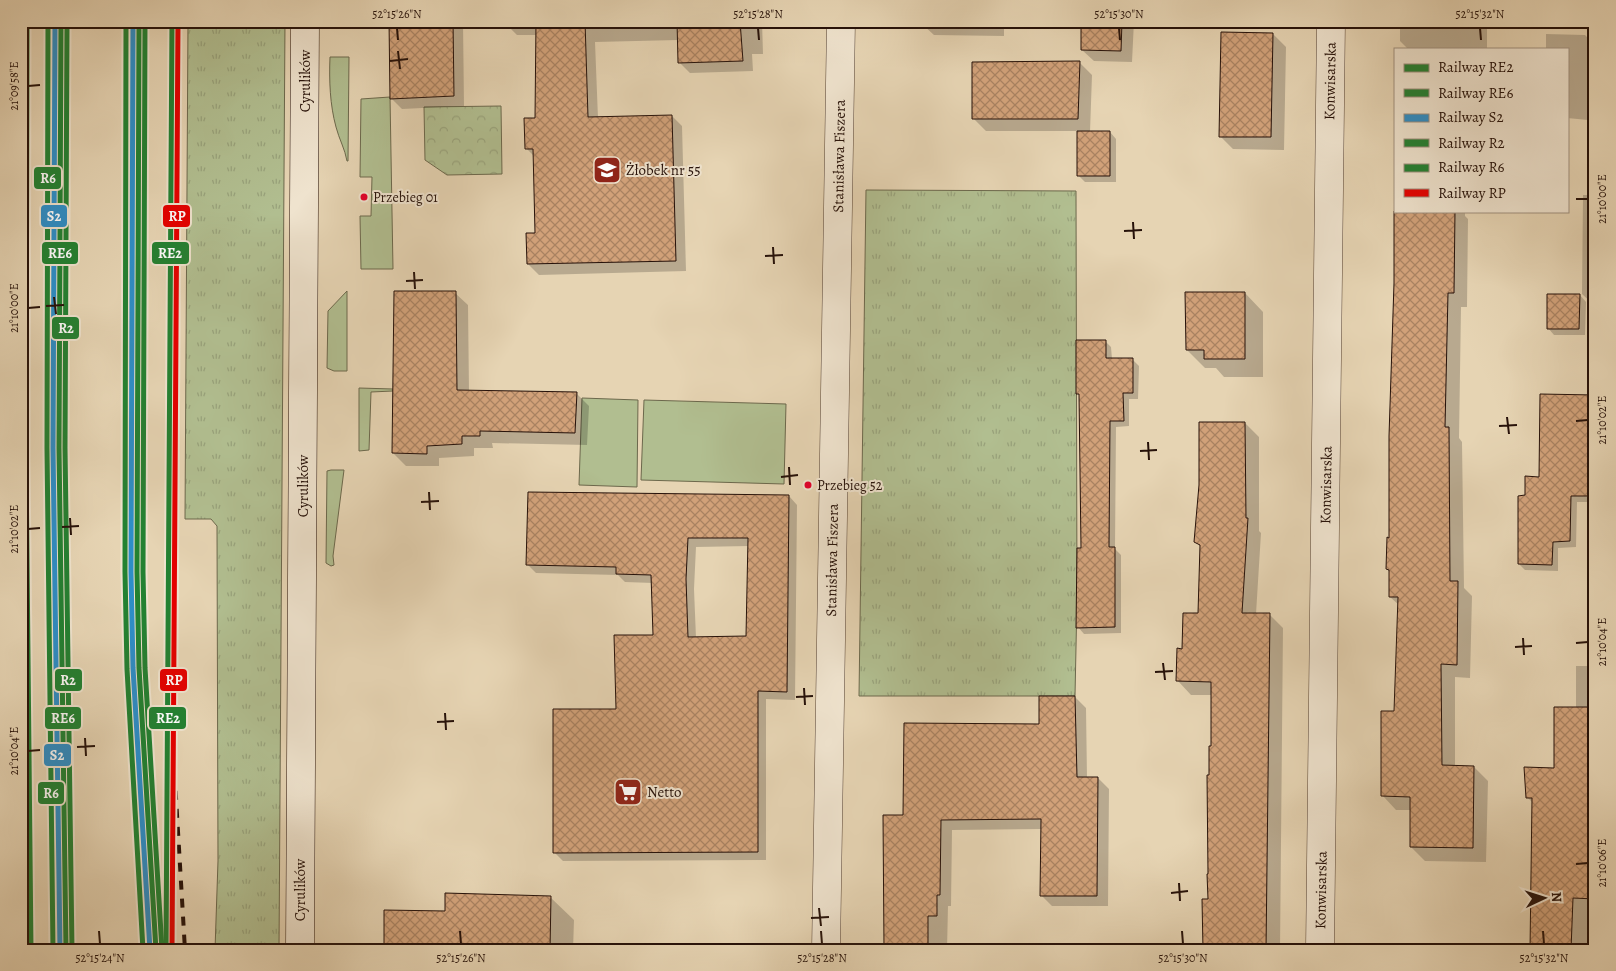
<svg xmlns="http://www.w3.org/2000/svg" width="1616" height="971" font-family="Alegreya,serif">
<defs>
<pattern id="grass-tufts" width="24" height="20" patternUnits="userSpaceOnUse" patternTransform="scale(1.25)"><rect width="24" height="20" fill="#b1be90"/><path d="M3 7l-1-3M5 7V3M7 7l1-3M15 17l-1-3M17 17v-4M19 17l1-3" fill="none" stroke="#98a27b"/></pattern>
<pattern id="park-crowns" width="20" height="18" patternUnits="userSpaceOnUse" patternTransform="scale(1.25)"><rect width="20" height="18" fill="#b1be90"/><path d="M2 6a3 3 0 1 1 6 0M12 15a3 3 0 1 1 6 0" fill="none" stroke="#98a27b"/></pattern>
<pattern id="building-cross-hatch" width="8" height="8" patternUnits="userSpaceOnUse" patternTransform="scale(1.25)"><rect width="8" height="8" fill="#d1a179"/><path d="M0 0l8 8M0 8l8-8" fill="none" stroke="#a98261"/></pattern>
</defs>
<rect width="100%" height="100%" fill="#e6d4b3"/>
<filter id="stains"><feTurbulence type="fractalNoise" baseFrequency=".004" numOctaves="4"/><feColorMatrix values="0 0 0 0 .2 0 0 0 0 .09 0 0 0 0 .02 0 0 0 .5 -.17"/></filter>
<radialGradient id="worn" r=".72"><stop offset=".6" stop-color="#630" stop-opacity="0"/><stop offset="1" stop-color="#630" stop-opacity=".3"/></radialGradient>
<path fill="url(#grass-tufts)" stroke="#6c684c" d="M188,21h97l-6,929h-64l3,-89 -1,-335 -6,-7h-26z
M866,190l210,1 1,407 -2,98h-216z"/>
<path fill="url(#park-crowns)" stroke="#6c684c" d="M501,106l1,68 -55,1 -22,-15 -1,-53z"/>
<path fill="#b1be90" stroke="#6c684c" d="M330,57h19l-1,104h-1c-2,-12 -8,-22 -11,-34 -6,-22 -7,-46 -6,-70z
M390,97l3,172h-32l-1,-53h11l1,-39h-12l1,-78z
M347,291v80h-13l-7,-3 1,-57z
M359,388l34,1v2l-22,1 -2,58 -10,1z
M582,398l56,2 -1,87 -58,-2z
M644,400l142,4 -2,80 -143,-4z
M331,470h13l-11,86 1,9 -3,1 -5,-3 1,-92z"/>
<path fill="#0003" fill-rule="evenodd" d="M390,21h73l1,85 -62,3 -11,-11z
M507,21h255l1,33h-11l1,17 -63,2 -11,-11 -1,-22 -83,2 3,76 74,-2 10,10 4,145 -147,4 -11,-11 8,-30 -1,-77 -9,-9 10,-29 1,-84h-20l-10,-10z
M922,21h82v15l-70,-1 -12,-11z
M1082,21h52l-2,41 -38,-1 -12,-11z
M1400,21h87v28h-79l-8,-8z
M1273,34l13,13 -2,103 -51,-1 -13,-13z
M1546,34l39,1 6,6 -3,79 -21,-2v-69h-21z
M1079,62l13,13 -2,57h20l6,7v43h-31l-7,-7 1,-44h-93l-13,-13z
M1583,195h12v111l-13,-12z
M1396,211h69v5l3,3 -1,88h-6l-2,131 3,4 2,146 8,8 -2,82 -15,-1v90h19l14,14 -2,81 -61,-1 -14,-14v-37h-15l-13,-14 12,-84 4,-107 -9,-8v-25l-3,-3 3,-30z
M455,293l13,12 1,87 107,1 13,13 -2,39 -95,-2 1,5h-19v8l-35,2v8h-33l-13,-13z
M1245,293l18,19v65h-39l-8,-9h-11l-18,-18z
M1580,295l6,7 -1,33h-31l-6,-7z
M1105,341l6,6 1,12h20l7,7 -1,33h-9v27l-13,1 -1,122 6,6v78l-37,1 -6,-7 4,-78 -2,-153 -3,-3z
M1595,396v106h-18l-1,45 -18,1v23l-33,-1 -6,-6 8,-67z
M1245,423l14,14v94l2,2 -5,81h13l14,14 -3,322h-76l5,-50 3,-205h-21l-13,-14 6,-31 15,-36 3,-66 -6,-6z
M789,496l8,9 -2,195 -29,-1v161l-203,1 -9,-9 63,-141 38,-75 -2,-53 -28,-1 -7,-7 -82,-2 -8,-8zM749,546l-2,91 -51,1 -2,-49 2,-42z
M1576,666h19v284h-64l2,-147 -5,-5 27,-29 21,-61z
M1075,697l11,11 1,70h11l11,11 -1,117h-56l-11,-11 1,-66 -90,1 -1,76h-3l-1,44h-62l19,-134 136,-90z
M550,897l24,23 -1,30h-188l61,-38z
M1387,949h51l1,1h-52z"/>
<path fill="url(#building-cross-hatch)" stroke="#261109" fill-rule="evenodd" d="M389,21h64l1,75 -64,3z
M536,21h49l3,96 84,-2 4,146 -149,3 -1,-31h9l-2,-84h-8l-1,-31h11z
M677,21h63l3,40 -65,2z
M1081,21h41l-1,30 -40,-1z
M1221,32l52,1 -2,104h-52z
M1080,61l-2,58h-106v-57z
M1077,131h33v45h-33z
M1394,211h61l-1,82h-6l-3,134h4l1,154h8l-1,84 -16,-1 1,101 32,1 -1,82 -63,-1v-50l-29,-1v-85h13l4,-114h-9v-27l-3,-1 1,-32 2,1v-102l5,-153z
M394,291h62l1,99 120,2 -2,41 -95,-2v5h-18v8l-35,2v8l-35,-1z
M1185,292h60v67h-41v-9h-18z
M1547,294h33l-1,35h-32z
M1076,340h30v18h27v35h-10l1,28h-14l-1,126h6v80l-39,1 1,-80h4l-2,-154h-3z
M1540,394l55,1v101h-24l-1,45 -17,1 -1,23 -34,-1v-68l7,-1v-19l14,1z
M1199,422h46l1,96h2l-6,95h28l-4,337h-63l-1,-51h6l-1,-25h1l-1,-99h2v-29h2v-64l-35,-1 1,-33 5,1 1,-36h15l2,-68 -6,-3 5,-57z
M528,492l261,3 -2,197 -29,-1v161l-205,1v-144h63l-2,-74h39l-2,-60 -35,-1v-7l-90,-2zM688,538h60l-2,98 -58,1 -2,-58z
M1039,696h36l2,81h21l-1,119h-57l1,-77 -100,1 -1,75h-3v21h-9v34h-44l-1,-135h20l1,-92 135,1z
M1554,707h41v192l-22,-1 -2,52h-41l2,-152h-6l-2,-31 30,1z
M445,893l106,3 -1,54h-166v-40l61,1z"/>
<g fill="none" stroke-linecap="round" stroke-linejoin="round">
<defs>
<path id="street" d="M826,950l15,-929
M1320,950l11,-929"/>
<path id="secondary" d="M300,950l5,-929"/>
</defs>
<use href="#street" stroke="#564234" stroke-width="29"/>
<use href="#secondary" stroke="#261109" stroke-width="29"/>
<use href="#street" stroke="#efe3ce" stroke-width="28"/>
<use href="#secondary" stroke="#efe3ce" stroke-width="28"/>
<path stroke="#261109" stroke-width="4" stroke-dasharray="9 9" stroke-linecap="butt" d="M168,539l3,174 14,237"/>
<defs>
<path id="rail-1" d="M27,21l-1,441 5,488
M166,950l6,-929"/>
<path id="rail-2" d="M61,21l-2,427 7,502
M139,21l-2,551 2,96 17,282"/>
<path id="rail-3" d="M55,21l-2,427 7,502
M133,21l-2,551 2,96 17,282"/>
<path id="rail-4" d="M67,21l-2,427 7,502
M145,21l-2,551 2,96 17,282"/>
<path id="rail-5" d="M48,21l-1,427 6,502
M126,21l-1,551 2,97 16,281"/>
<path id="rail-6" d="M21,608l4,342
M172,950l6,-929"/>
</defs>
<use href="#rail-1" stroke="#efe3ce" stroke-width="9"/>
<use href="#rail-2" stroke="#efe3ce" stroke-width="9"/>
<use href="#rail-3" stroke="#efe3ce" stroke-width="9"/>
<use href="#rail-4" stroke="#efe3ce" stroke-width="9"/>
<use href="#rail-5" stroke="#efe3ce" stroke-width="9"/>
<use href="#rail-6" stroke="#efe3ce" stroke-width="9"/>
<use href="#rail-1" stroke="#238132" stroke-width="5"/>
<use href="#rail-2" stroke="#238132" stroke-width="5"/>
<use href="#rail-3" stroke="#2e8ec7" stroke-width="5"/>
<use href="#rail-4" stroke="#238132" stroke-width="5"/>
<use href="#rail-5" stroke="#238132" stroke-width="5"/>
<use href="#rail-6" stroke="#e50000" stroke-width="5"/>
</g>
<path fill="none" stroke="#261109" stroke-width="2" d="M397,28l1,12M758,28l1,12M1119,28l1,12M1480,28l1,12M398,51l2,18M390,61l18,-2M28,86l12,-1M1576,199h12M1133,222l1,17M1124,231l18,-1M773,247l1,17M765,256l18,-1M414,272l1,17M406,281l17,-1M54,297l2,17M46,306l18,-1M28,308l12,-1M1507,417l2,17M1576,421l12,-1M1499,426l18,-1M1148,442l1,18M1140,451l17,-1M789,467l1,18M781,477l17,-2M429,492l1,18M421,502l18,-1M70,518l1,17M62,527l17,-1M28,529l12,-1M1523,638l1,17M1576,643l12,-1M1515,647l17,-1M1163,663l2,17M1155,672l18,-1M804,688l1,17M796,697l17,-1M445,713l1,17M437,722l17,-1M85,738l1,18M77,747l18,-1M28,751l12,-1M1576,864l12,-1M1179,883l1,18M1171,893l17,-2M819,908l2,18M811,918l18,-1M99,931l1,13M460,931l1,13M821,931l1,13M1182,931l1,13M1543,931l1,13"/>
<defs>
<symbol id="school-square" viewBox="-11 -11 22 22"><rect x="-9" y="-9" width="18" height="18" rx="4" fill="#8f2418" stroke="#efe3ce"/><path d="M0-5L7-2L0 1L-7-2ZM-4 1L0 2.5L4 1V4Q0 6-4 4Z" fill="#fff"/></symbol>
<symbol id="supermarket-square" viewBox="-11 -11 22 22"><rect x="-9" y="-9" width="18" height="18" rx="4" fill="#8f2418" stroke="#efe3ce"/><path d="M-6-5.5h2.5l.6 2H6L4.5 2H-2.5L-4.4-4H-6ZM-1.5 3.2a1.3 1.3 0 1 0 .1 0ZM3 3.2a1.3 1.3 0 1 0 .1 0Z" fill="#fff"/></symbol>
</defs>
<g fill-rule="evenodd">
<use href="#school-square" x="591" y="154" width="32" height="32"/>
<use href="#supermarket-square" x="612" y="776" width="32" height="32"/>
</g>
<g fill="#e4002b" stroke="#efe3ce" stroke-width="2">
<circle cx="364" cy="197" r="4.5"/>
<circle cx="808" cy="485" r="4.5"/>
</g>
<g text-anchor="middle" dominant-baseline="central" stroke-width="4" stroke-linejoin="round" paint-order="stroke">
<g font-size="14" fill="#261109" stroke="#efe3ce" text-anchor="start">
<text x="373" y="197">Przebieg 01</text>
<text x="817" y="485">Przebieg 52</text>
</g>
<g font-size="15" fill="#261109" stroke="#efe3ce">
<text transform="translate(305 81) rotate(-90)">Cyrulików</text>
<text transform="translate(1330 81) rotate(-89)">Konwisarska</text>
<text transform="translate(839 156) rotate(-89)">Stanisława Fiszera</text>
<text transform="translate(1326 485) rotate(-89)">Konwisarska</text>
<text transform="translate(303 486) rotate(-90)">Cyrulików</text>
<text transform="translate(832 560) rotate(-89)">Stanisława Fiszera</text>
<text transform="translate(300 890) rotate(-90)">Cyrulików</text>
<text transform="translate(1321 890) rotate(-89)">Konwisarska</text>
</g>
<g font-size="15" fill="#261109" stroke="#efe3ce" text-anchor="start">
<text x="626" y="170">Żłobek nr 55</text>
<text x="647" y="792">Netto</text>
</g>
</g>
<g stroke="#efe3ce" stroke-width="2">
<rect x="33" y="166" width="29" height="24" rx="5" fill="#238132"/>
<rect x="162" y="204" width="29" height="24" rx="5" fill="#e50000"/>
<rect x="40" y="204" width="28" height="24" rx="5" fill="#2e8ec7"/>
<rect x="151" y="241" width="39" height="24" rx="5" fill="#238132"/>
<rect x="41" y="241" width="38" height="24" rx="5" fill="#238132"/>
<rect x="51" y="316" width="29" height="24" rx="5" fill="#238132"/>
<rect x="159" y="668" width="29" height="24" rx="5" fill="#e50000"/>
<rect x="54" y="668" width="29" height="24" rx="5" fill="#238132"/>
<rect x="148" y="706" width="39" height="24" rx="5" fill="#238132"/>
<rect x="44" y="706" width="38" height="24" rx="5" fill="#238132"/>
<rect x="43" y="743" width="29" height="24" rx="5" fill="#2e8ec7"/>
<rect x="37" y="781" width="28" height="24" rx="5" fill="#238132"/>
</g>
<g font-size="14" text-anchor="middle" font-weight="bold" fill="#fff">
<text x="48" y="183">R6</text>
<text x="177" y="221">RP</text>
<text x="54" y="221">S2</text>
<text x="170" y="258">RE2</text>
<text x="60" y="258">RE6</text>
<text x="66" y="333">R2</text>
<text x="174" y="685">RP</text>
<text x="68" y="685">R2</text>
<text x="168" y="723">RE2</text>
<text x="63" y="723">RE6</text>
<text x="57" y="760">S2</text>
<text x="51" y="798">R6</text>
</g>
<rect width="1616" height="971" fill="none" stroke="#e6d4b3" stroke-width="55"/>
<rect x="1394" y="48" width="175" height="165" fill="#efe3ce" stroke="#9f8f7f"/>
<rect x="1404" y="64" width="25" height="8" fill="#238132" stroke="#9f8f7f"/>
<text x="1438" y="72" font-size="15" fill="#261109">Railway RE2</text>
<rect x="1404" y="89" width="25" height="8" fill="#238132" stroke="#9f8f7f"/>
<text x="1438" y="98" font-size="15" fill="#261109">Railway RE6</text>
<rect x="1404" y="114" width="25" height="8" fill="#2e8ec7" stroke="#9f8f7f"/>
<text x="1438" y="122" font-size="15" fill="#261109">Railway S2</text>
<rect x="1404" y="139" width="25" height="8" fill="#238132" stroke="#9f8f7f"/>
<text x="1438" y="148" font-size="15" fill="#261109">Railway R2</text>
<rect x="1404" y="164" width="25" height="8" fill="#238132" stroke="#9f8f7f"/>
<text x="1438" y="172" font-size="15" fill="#261109">Railway R6</text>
<rect x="1404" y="189" width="25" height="8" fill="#e50000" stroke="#9f8f7f"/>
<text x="1438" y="198" font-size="15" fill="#261109">Railway RP</text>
<g transform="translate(1544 898) rotate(86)" stroke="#efe3ce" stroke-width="4" paint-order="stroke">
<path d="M0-4L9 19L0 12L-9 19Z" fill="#261109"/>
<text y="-8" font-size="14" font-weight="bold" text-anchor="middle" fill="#261109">N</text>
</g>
<rect x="28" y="28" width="1560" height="916" fill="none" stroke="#261109" stroke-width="2"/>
<g font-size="12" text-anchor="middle" fill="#261109">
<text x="397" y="18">52°15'26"N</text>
<text x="758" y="18">52°15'28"N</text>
<text x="1119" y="18">52°15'30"N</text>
<text x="1480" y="18">52°15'32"N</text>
<text transform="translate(14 86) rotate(-90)" y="4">21°09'58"E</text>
<text transform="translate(1602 199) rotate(-90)" y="4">21°10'00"E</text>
<text transform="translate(14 308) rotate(-90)" y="4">21°10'00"E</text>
<text transform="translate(1602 420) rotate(-90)" y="4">21°10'02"E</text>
<text transform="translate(14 529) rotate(-90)" y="4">21°10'02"E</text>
<text transform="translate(1602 642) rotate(-90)" y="4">21°10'04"E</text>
<text transform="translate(14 751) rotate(-90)" y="4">21°10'04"E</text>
<text transform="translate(1602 863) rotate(-90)" y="4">21°10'06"E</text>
<text x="100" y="962">52°15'24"N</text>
<text x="461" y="962">52°15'26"N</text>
<text x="822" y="962">52°15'28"N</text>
<text x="1183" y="962">52°15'30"N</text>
<text x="1544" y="962">52°15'32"N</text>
</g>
<rect width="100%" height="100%" filter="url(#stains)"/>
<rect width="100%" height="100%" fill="url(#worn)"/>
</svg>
